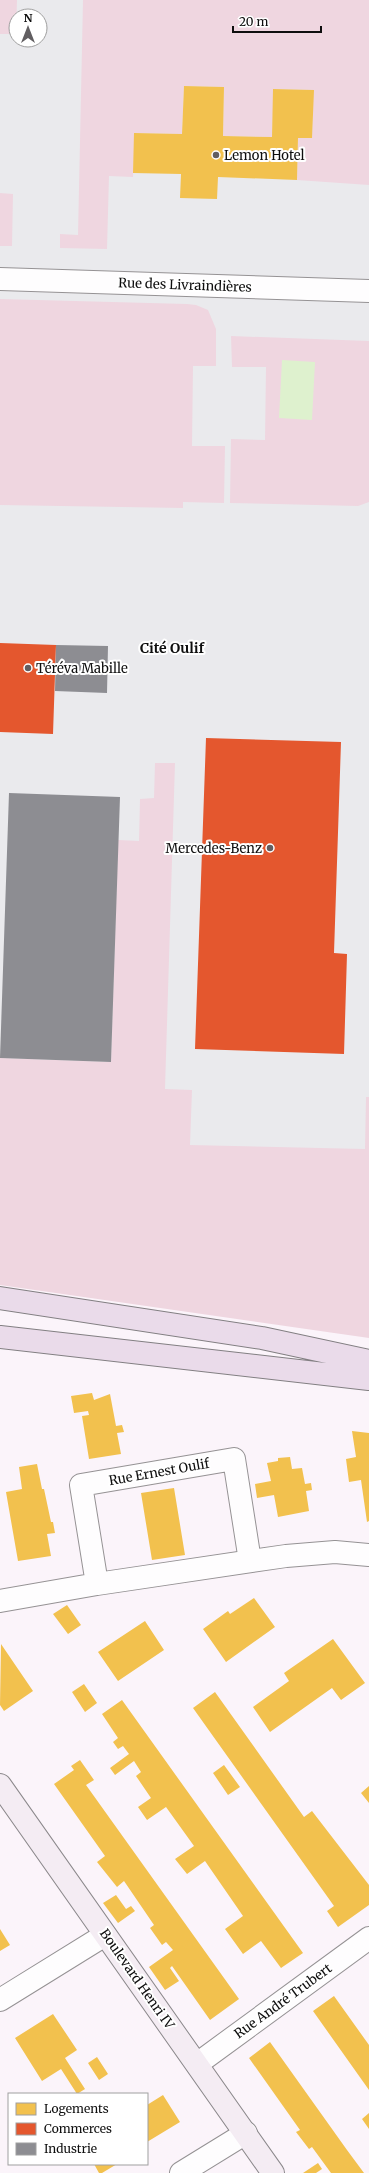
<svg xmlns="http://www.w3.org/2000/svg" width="369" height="2173" font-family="Merriweather,serif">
<rect width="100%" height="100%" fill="#fbf4fa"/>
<path fill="#eaeaed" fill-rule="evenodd" d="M0,0h369v1199l-369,-50zM16,16h24v24h-24z"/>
<path fill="#efd6e0" d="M0,0h17l-1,34h-16z
M83,0h286v185l-72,-5 1,-42h14l1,-48 -39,-1 -2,48 -49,-1 1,-49 -40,-1 -2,48 -47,-1 -2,44 -24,-1 -2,73 -47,-1v-14l18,1z
M0,193l13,1 -1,52h-12z
M0,299l187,5 9,1 12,5 8,19v37h-23l-1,80h33l-1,57 -41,-1v6l-183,-3z
M231,336l138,5v161l-11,4 -128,-3 1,-64 34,1 1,-73h-34z
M155,763h20l-10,326 27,1 -2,55 175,4 1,-52h3v241l-369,-53v-227l111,4 7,-222 21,1 1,-42 14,-1z"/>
<path fill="#def1ce" d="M282,360l33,2 -3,58 -33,-2z"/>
<path fill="#f2c14e" d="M184,86l40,1 -1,49 49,1 1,-48 41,1 -2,48h-14l-1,42 -79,-3 -1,22 -37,-1 1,-24 -48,-1 1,-40 48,1z
M92,1393l2,7 16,-6 6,32 6,-1 2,7 -7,1 4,21 -32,5 -7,-43 7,-1 -1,-4 -14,2 -3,-17z
M352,1431l17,2v88l-2,1 -6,-42 -12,2 -3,-23 10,-2z
M290,1457l2,12 10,-1 3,16 6,-1 1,7 -6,1 3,20 -31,6 -4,-22 -17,3 -2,-14 16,-3 -4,-18 11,-2v-3z
M37,1464l5,25h2l7,33h2l2,11 -8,1 4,22 -33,5 -12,-69 16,-3 -3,-22z
M174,1488l11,67 -33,5 -11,-67z
M254,1598l21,29 -49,35 -23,-33 25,-18 2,3z
M67,1605l14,20 -13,9 -15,-20z
M145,1621l19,29 -46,31 -20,-29z
M333,1639l32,44 -24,17 -9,-12 -62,44 -17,-25 36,-26 -5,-8z
M1,1644l32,47 -29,20 -4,-6z
M84,1684l13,19 -12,9 -13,-20z
M215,1692l89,125 8,-6 57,74v20l-31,22 -11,-16 7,-5 -141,-198z
M122,1700l181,253 -22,15 -20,-27 -18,13 -18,-25 18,-13 -38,-55 -18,13 -12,-15 19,-13 -28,-39 -19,13 -9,-13 13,-9 -15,-22 5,-4 -7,-11 -19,14 -5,-7 19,-14 -6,-8 -5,3 -5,-7 5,-4 -16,-24z
M80,1760l14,20 -8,5 153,214 -29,21 -38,-54 -2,2 9,13 -14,9 -16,-23 24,-17 -7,-8 -4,3 -12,-17 4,-3 -30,-44 -7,6 -20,-25 8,-6 -51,-72 20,-14 -3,-4z
M224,1765l16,22 -12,8 -15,-22z
M369,1786v17l-8,-10z
M116,1895l10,14 5,-3 4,5 -17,12 -15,-20z
M0,1929l10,16 -10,6z
M334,1996l35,49v45l-56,-79z
M53,2014l24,36 -12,8 20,31 -8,5 -16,-25 -19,12 -27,-43z
M270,2042l77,108 17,23h-33l-19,-26 -3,2 -13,-17 4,-2 -51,-72z
M97,2057l11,17 -9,6 -11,-17z
M163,2095l17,27 -33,20v-37z
M369,2113v16l-7,-10z
M318,2163l4,6 -6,4h-13z
M94,2164h23l-15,9h-3z"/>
<path fill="#e4572e" d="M0,643l56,2 -3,89 -53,-2z
M206,738l135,4 -7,211 13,1 -3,100 -149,-5z"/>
<path fill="#8d8d92" d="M56,645l52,1 -1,47 -52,-2z
M9,793l111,4 -9,265 -111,-4z"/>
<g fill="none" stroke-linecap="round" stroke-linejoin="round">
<defs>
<path id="street" d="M0,279l369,12
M97,1584l-16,-99 153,-26 16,102
M0,1601l97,-17 189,-28 49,-4 34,3
M0,2000l105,-65
M197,2064l172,-126
M181,2173l65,-40"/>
<path id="secondary" d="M0,1785l273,388"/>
<path id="primary" d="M0,1298l262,40 107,23
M0,1337l369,42"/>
</defs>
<use href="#street" stroke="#959294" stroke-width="24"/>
<use href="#secondary" stroke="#8b888b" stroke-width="24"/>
<use href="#primary" stroke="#827f82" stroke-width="24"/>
<use href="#street" stroke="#fefdfe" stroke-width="22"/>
<use href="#secondary" stroke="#f4ecf3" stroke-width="22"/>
<use href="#primary" stroke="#eadbea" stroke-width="22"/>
</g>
<g fill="#615e61" stroke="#fff" stroke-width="1.5">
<circle cx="216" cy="155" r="4"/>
<circle cx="28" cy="668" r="4"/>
<circle cx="270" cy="848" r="4"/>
</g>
<g text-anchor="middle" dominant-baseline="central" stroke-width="4" stroke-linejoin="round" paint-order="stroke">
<g font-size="13" fill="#0e0e0e" stroke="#fff" text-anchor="start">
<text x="224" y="155">Lemon Hotel</text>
<text x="36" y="668">Téréva Mabille</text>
<text x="262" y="848" text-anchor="end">Mercedes-Benz</text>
</g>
<g font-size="13" fill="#0e0e0e" stroke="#fff">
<text transform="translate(185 285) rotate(2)">Rue des Livraindières</text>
<text transform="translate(159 1472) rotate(-10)">Rue Ernest Oulif</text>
<text transform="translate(137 1979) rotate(55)">Boulevard Henri IV</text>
<text transform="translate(283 2001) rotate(-36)">Rue André Trubert</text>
</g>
<g font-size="14" font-weight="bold" fill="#0e0e0e" stroke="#fff">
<text x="172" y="648">Cité Oulif</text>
</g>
</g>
<rect x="8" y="2093" width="140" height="72" fill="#ffffff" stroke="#9f9f9f"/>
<rect x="16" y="2103" width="20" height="12" fill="#f2c14e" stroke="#9f9f9f"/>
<text x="44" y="2113" font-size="12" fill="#0e0e0e">Logements</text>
<rect x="16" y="2123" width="20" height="12" fill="#e4572e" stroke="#9f9f9f"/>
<text x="44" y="2133" font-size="12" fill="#0e0e0e">Commerces</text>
<rect x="16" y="2143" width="20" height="12" fill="#8d8d92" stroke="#9f9f9f"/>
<text x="44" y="2153" font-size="12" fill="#0e0e0e">Industrie</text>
<g transform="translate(28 28)"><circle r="19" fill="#ffffff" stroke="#9f9f9f"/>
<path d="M0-3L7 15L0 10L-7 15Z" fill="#615e61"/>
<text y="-6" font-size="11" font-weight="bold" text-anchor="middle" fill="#0e0e0e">N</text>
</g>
<path d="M233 26v6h88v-6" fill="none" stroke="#0e0e0e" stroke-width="2"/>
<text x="239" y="26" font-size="12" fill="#0e0e0e" stroke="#ffffff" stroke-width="3" paint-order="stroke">20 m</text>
</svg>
